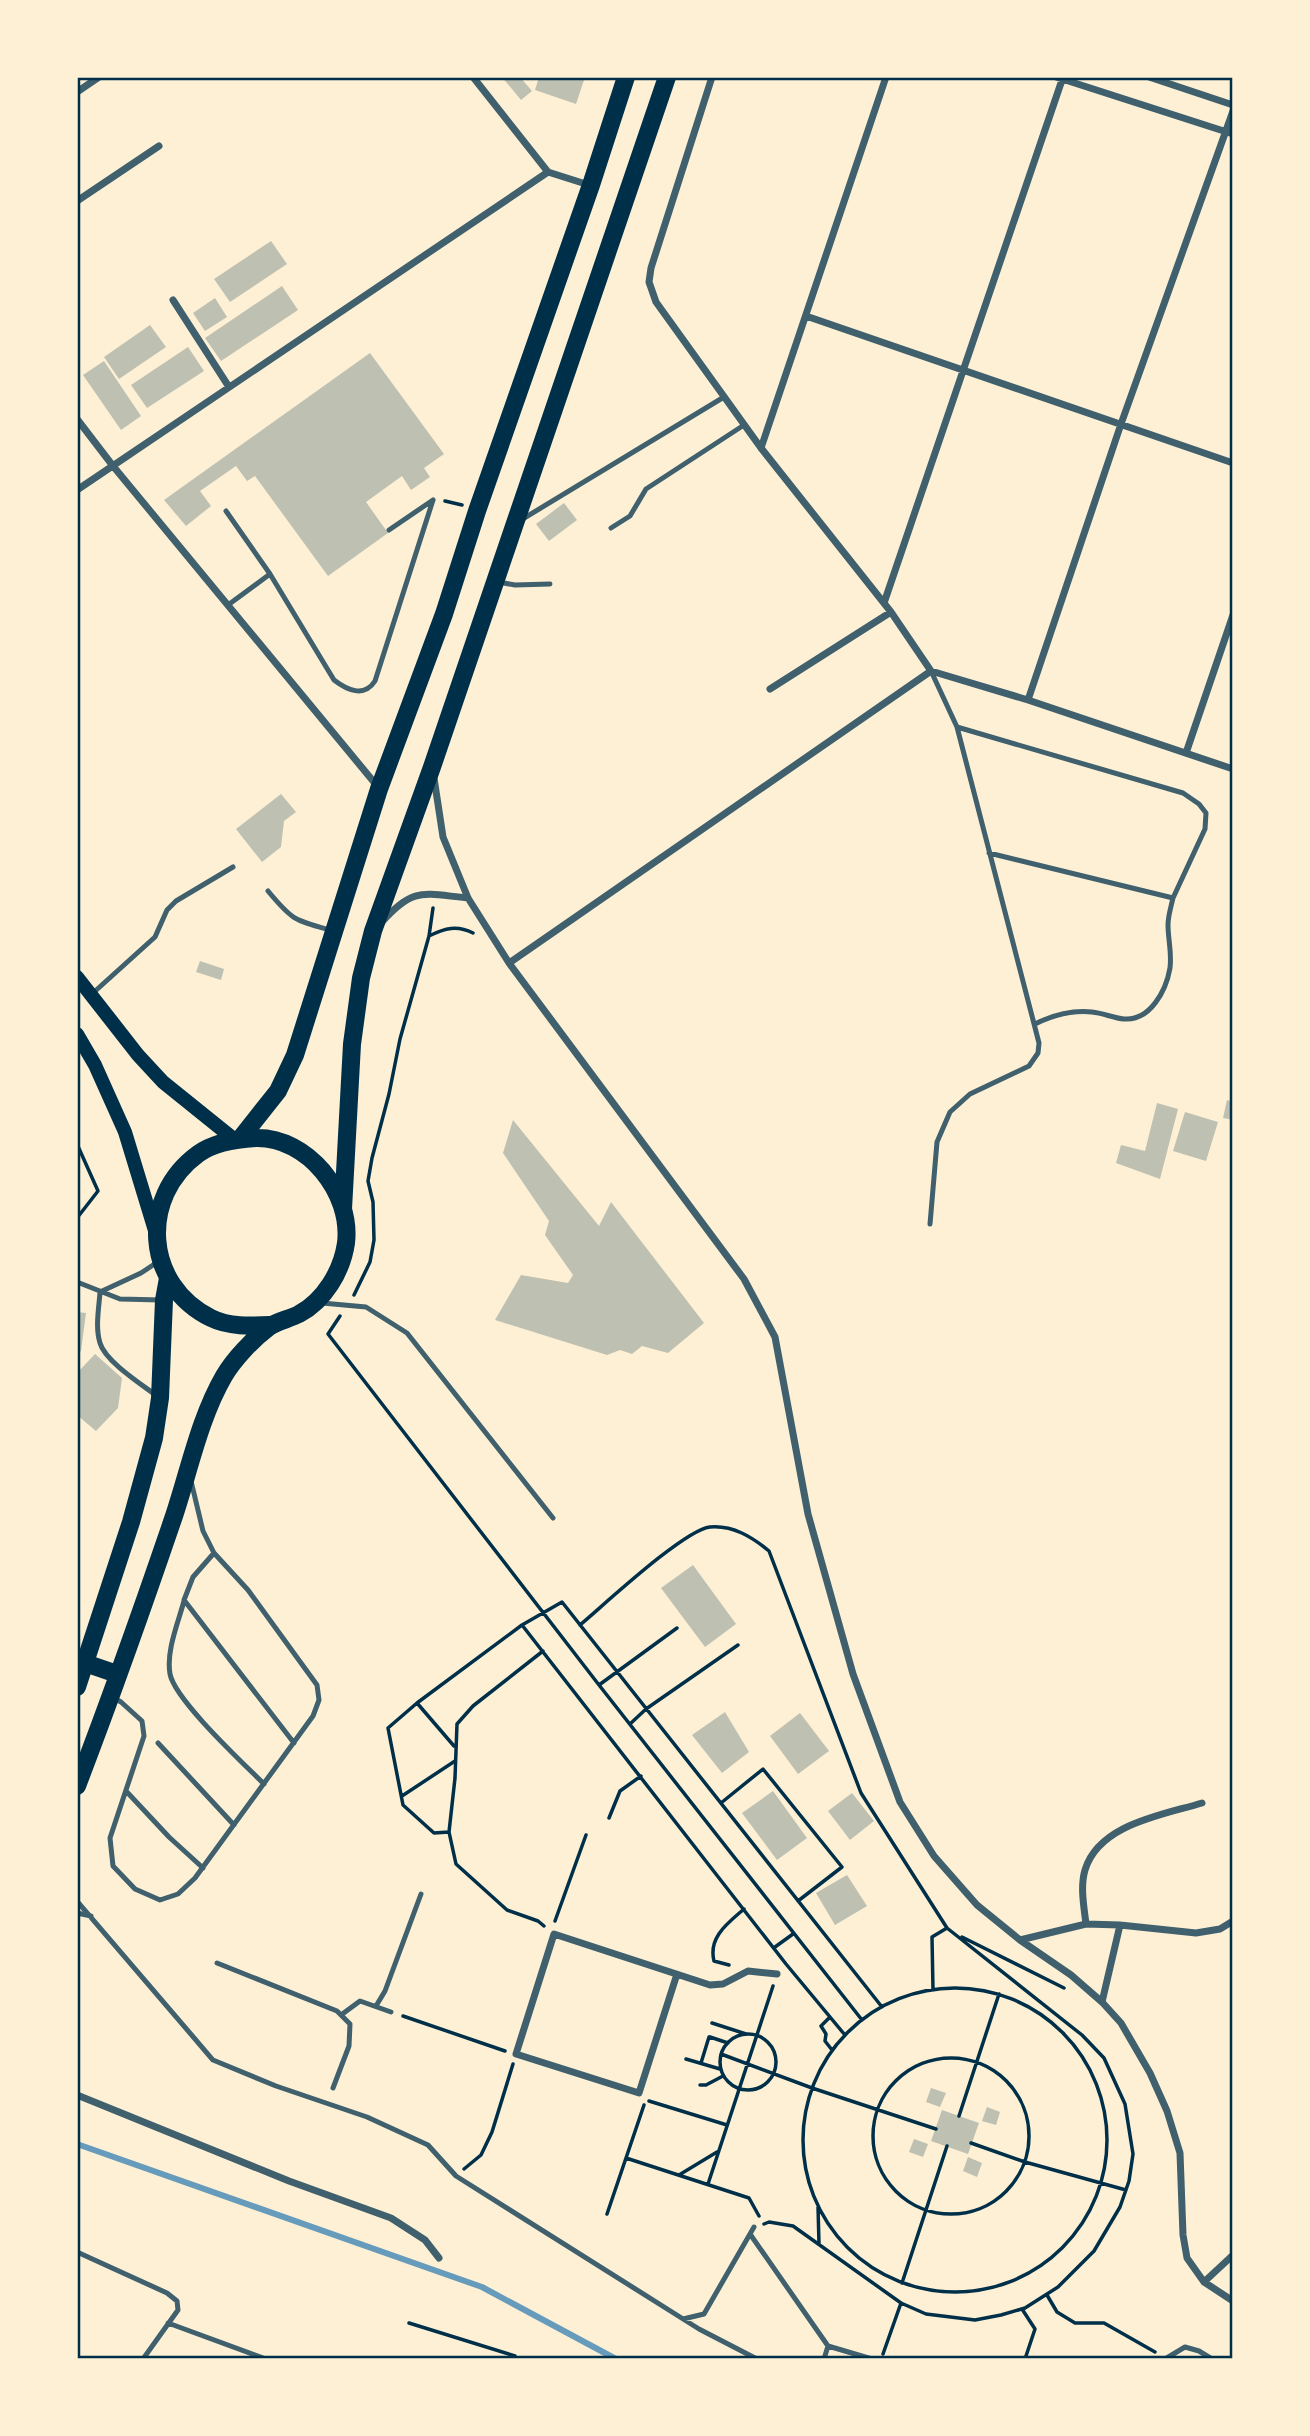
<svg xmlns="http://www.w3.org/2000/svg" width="1310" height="2436" font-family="Lato,sans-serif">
<rect width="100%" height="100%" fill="#fdf0d5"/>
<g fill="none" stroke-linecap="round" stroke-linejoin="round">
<path stroke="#669bbc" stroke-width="6" d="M77,2144l405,143 134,72"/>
</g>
<path fill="#bec0b2" d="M502,77h18l12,14 -11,9z
M539,77h46l-9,27 -41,-14z
M271,241l16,23 -57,38 -16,-23z
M282,286l16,24 -77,51 -16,-23z
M215,298l12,19 -22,14 -12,-18z
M150,325l16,22 -47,32 -15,-22z
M188,347l16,24 -57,37 -16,-23z
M370,353l74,101 -20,14 6,9 -19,13 -9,-14 -36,26 22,31 -60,43 -73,-100 -8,5 -11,-15 -36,25 11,15 -25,20 -22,-26z
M104,361l37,55 -20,14 -38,-55z
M564,503l13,17 -28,21 -13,-17z
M281,794l15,18 -12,9 -3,26 -19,15 -26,-33z
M200,961l24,8 -3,11 -25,-8z
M1227,1100l6,2v18l-10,-2z
M1157,1103l21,6 -18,70 -44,-16 5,-18 24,6z
M1185,1112l33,10 -12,39 -33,-10z
M513,1120l86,106 12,-24 93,121 -36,30 -26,-7 -10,8 -12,-4 -13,5 -112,-35 26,-45 47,8 5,-8 -28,-40 4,-14 -46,-68z
M77,1312l9,1 -5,38 -4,4z
M95,1354l27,24 -4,30 -22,23 -19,-16v-42z
M693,1565l43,59 -31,23 -44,-59z
M725,1712l24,40 -27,21 -30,-38z
M800,1713l29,38 -31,23 -28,-38z
M773,1791l34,47 -30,22 -35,-47z
M852,1793l22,28 -24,19 -22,-29z
M847,1875l20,31 -32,19 -19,-32z
M931,2088l15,5 -6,14 -14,-5z
M987,2107l13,5 -4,13 -14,-4z
M942,2110l37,13 -11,31 -37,-13z
M914,2139l14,5 -5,13 -14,-5z
M968,2157l14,6 -5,14 -14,-6z"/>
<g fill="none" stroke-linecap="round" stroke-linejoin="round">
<path stroke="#003049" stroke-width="3.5" d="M445,501l17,4
M429,936c16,-8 28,-11 44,-3
M77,1144l21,47 -21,27
M354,1295l16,-33 4,-22 -1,-38 -5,-21 4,-23 17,-64 11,-55 29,-103 4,-28
M340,1316l-12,18 271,351 263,335
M580,1625c25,-21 104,-95 130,-98 23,-2 42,10 59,24l92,242 86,135 135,107 22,23 21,46 8,50 -4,27 -9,26 -26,44 -36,36 -33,21 -24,7 -26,5 -49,-6 -25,-11 -108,-77 -24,-4 -5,2
M543,1651l-70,55 -16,18 -2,54 -6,54 7,32 51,46 31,11 6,5
M599,1685l78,-57
M417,1703l-29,25 15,77 31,28 15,-1
M630,1724l16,-15 92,-64
M454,1746l-37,-43 105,-78
M402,1796l53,-35
M721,1803l42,-34 79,98 -44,34
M609,1818l11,-27 21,-15
M555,1921l31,-86
M962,1937l102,51
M775,1947l18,-13
M729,1965l-15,-4c-6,-24 14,-38 30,-52
M803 2140a152 152 0 1 1 304 0a152 152 0 1 1-304 0Z
M933,1990l-1,-53 15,-9
M403,2016l102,35
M830,2017l-9,9 5,8 -1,7 7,9
M712,2023l34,11
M720 2062a28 28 0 1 1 56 0a28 28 0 1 1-56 0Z
M845,2035l-59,-71 -264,-339 40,-23 320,405
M710,2037l18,6
M721,2054l91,34 124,41
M873 2136a78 78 0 1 1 156 0a78 78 0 1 1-156 0Z
M686,2059l34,10
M701,2063l8,-26
M700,2085h6l17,-9
M649,2101l78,24
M959,2116l40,-122
M971,2143l54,19 101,28
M626,2158l123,40 10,18
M464,2169l17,-14 11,-23 21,-68
M679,2175l38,-23
M708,2184l65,-198
M818,2207l1,37
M607,2214l37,-109
M902,2283l45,-137
M1047,2295l10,17 18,11h29l51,29
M1022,2309l13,20 -10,30
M409,2323l106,33 -1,3
M883,2354l18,-51"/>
<path stroke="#3f606c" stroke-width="5" d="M226,511l44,63 64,106c13,10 30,18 41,1l58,-181
M521,520l203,-123
M611,528l19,-12 16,-27 98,-64
M389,530l44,-30
M498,582l17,3 35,-1
M228,605l42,-31
M957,727l226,66 16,11 7,9 -1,16 -32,69
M989,853l184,45c-2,9 -5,18 -5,27 0,14 4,28 2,43 -4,23 -20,53 -46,51 -11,-1 -21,-6 -32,-7 -20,-2 -39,3 -57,12
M268,891c24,29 26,29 62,39
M93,993l62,-56 12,-27 9,-9 57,-34
M930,1224l7,-82 13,-30 20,-18 59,-28 9,-13 1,-10 -82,-316 -26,-56
M77,1282l43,17 41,1
M100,1292c-1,16 -5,35 0,51 5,18 41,41 57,53
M100,1292l41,-19 18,-12
M322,1303l44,4 41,26 146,185
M214,1553l-21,24 -9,23 110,143
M184,1601c-6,22 -18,50 -14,73 5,26 73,89 94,110
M112,1697l9,5 21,19 2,15 -34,102 3,28 22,23 25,11 18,-6 17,-16 118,-162 6,-16 -2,-15 -69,-95 -34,-37 -11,-22 -12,-50
M158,1743l76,82
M126,1791l43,46 34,31
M77,1901l136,159 63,26 91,31 61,28 28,31 243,153 58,30
M77,1913l14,3
M217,1963l120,48 13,13 -1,22 -16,42
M376,2006l9,-15 36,-97
M341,2015l19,-14 31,11
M750,2234l78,112 44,13
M77,2252l90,41 10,8 1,9 -35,49
M683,2319l21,-5 50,-87
M168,2323l98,36
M824,2359l4,-13
M1165,2359l20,-12 14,4 13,8"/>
<path stroke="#3f606c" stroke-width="7" d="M473,77l75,95 41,13
M712,77l-61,191 -2,14 7,20 105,146 130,164 40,59 97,29 205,69
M1056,77l177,57
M1149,77l84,28
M77,92l22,-15
M77,201l82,-55
M173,300l56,87
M806,316l427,147
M77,419l36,47 265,321
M761,448l125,-371
M77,490l471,-318
M884,603l179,-526
M770,689l121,-77
M1028,700l93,-276 112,-313
M1186,753l47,-138
M434,778l9,59 25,61 41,65 235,316 31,58 33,177 45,160 47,128 34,54 43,49 43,35 51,35 31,27 19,21 29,50 17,38 13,42 3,82 4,23 17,24 29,19
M382,922c32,-36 42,-28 86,-24
M509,963l422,-292
M1086,1924l34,1 76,8 24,-4 13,-8
M1020,1940l66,-16c-2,-17 -6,-37 -1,-54 14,-46 78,-55 117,-67
M677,1974l-38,119 -123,-39 38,-120 156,51 13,-1 25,-13 29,3
M1102,2002l18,-77
M77,2095l212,86 102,37 34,22 14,18
M1204,2282l29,-27"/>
<path stroke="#003049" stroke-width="14" d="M77,977l61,78 25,27 72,58
M77,1034l18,31 30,67 31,102"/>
<path stroke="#003049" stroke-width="18" d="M240,1139l38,-48 17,-36 84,-266 65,-175 33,-103 114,-326 35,-108
M343,1209l9,-165 9,-66 12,-47 59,-164 235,-690
M85,1663l32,11
M77,1687l54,-165 23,-84 6,-40 4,-98 4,-22
M77,1786c34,-89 66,-179 97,-270 15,-45 26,-99 50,-140 10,-17 29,-37 45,-49 8,-6 21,-8 30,-13 25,-13 43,-43 47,-71 6,-50 -38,-106 -90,-105 -19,1 -43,5 -58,16 -59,43 -54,131 13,164 18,9 39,8 59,7"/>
</g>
<rect width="1310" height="2436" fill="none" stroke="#fdf0d5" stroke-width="158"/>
<rect x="79" y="79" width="1152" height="2278" fill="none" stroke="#003049" stroke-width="2.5"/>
</svg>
